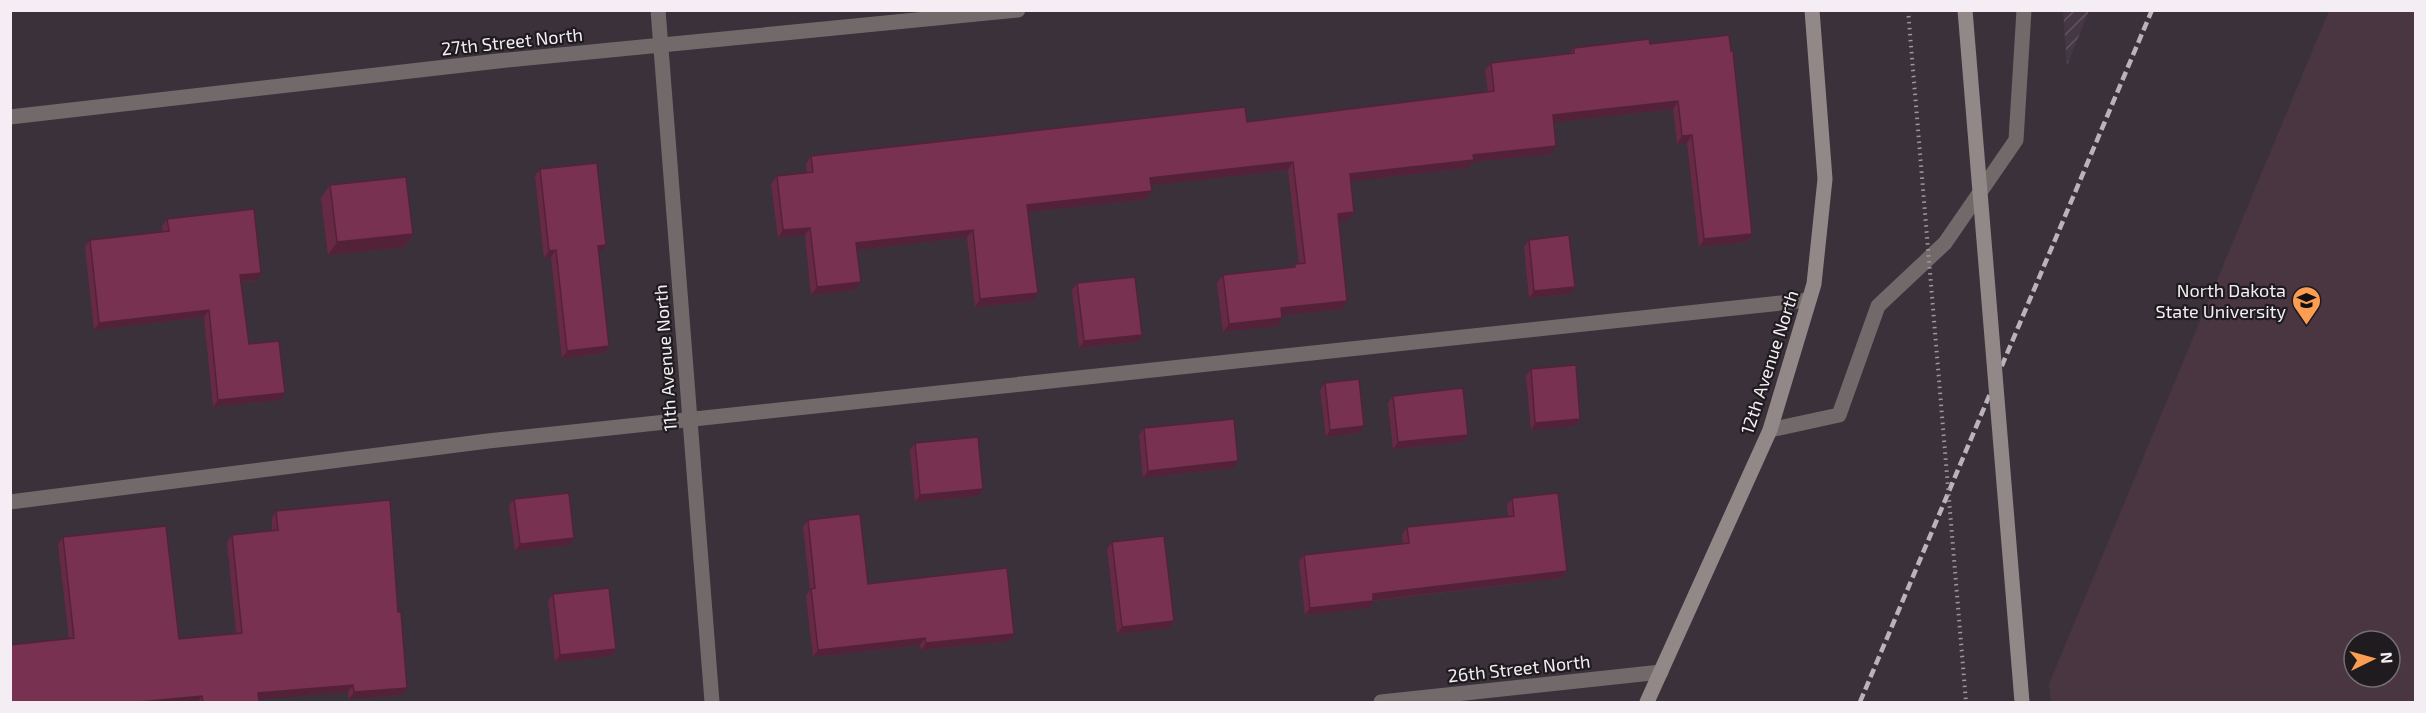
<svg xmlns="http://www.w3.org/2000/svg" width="2426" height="713" font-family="'Exo 2',sans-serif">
<defs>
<pattern id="industrial-furrows" width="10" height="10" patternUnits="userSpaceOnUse" patternTransform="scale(1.5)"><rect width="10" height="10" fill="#463745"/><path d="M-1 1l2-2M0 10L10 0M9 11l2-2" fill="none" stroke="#615460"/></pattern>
</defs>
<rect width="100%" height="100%" fill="#3b313a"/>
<path fill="url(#industrial-furrows)" d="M2063,11h26l-22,54z"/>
<path fill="#493640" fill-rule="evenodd" d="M2329,11h86v691h-364l-2,-18zM2354,641h36v36h-36z"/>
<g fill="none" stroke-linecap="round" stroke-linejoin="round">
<path stroke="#726a6a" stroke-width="15" d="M1770,430l69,-15 39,-109 67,-63 71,-103 8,-130
M10,502l478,-61 1321,-141"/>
<path stroke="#726a6a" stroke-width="15" d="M658,10l54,692
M10,117l488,-56 520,-51
M1381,702l280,-30"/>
<path stroke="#938888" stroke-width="15" d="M1647,702l123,-272 44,-146 11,-105 -13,-169"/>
<path stroke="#bab3ba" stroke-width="4.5" stroke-dasharray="9 4.5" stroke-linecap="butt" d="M1860,702l292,-692"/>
<path stroke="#9f979e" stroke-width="4" stroke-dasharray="1.5 4.5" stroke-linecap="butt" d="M1908,10l58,692"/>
<path stroke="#938888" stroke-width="15" d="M1965,10l57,692"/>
</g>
<path fill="#672a45" d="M1650,44l102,190 -6,8 -47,5 -12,-104 -10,1 -4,-35 -119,13 -3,32 -79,8 -4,6 -117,13 3,31 -5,8 -10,1 8,80 -5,8 -60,6 -5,11 -54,6 -6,-49 6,-8 70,-8 2,-3 4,-1 -11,-93 -137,15 -5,14 -118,13 4,89 -57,6 -8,-70 -110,13 -2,40 -44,5 -6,-60 -27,3 -7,-54 6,-8 30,-3 -1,-9 5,-8 436,-34 241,-30 -3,-22 6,-7 79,-10 4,-5z
M540,169l61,83h-2l5,101 -42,5 -11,-101 -7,1 -9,-82z
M330,185l83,49 -9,13 -76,8 -7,-57z
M167,219l90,61 -16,2 8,62 31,56 -67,7 -9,-90 -110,13 -9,-83 5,-7 73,-8 -1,-6z
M1529,240l46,47 -5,7 -41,4 -5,-51z
M1077,283l60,59 -58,6 -7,-58z
M1531,369l49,50 -5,7 -44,4 -5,-54z
M1325,383l39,43 -5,7 -33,4 -6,-47z
M1393,396l75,39 -5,7 -70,7 -5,-46z
M1144,428l89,40 -90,10 -4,-43z
M915,443l63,53 -63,6 -5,-52z
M1512,498l55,73 -5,7 -189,23 -4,7 -64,7 -6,-54 5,-6 99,-12 -1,-9 5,-7 101,-11 -1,-11z
M514,499l55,46 -54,6 -6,-45z
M276,511l126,184 -53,4 -1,-7 -90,7 1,3h-249l59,-63 -11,-95 5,-7 116,102 57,-6 -9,-91 5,-7 40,-4v-13z
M808,520l60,64 146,50 -4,7 -89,9 -1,-5 -107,12 -7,-61 4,-6 -7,-63z
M1112,542l62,79 -5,7 -52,6 -10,-85z
M553,594l63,55 -5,7 -56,6 -7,-61z"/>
<path fill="#542238" d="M1678,101l-5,8 -126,14 6,-8z
M1692,135l-5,8 -10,1 5,-8z
M1556,146l-5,8 -79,8 -4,6 -124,14 6,-8 123,-19z
M1293,162l-5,8 -143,16 5,-8z
M1152,191l-6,8 -125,14 6,-8z
M1354,212l-5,8 -16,2 5,-8z
M810,228l-5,7 -27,3 5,-8z
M973,230l-6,7 -116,14 5,-8z
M413,234l-9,13 -76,8 9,-13z
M1752,234l-6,8 -47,5 5,-8z
M606,245l-5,7 -8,1 5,-7z
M556,250l-5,7 -7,1 5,-7z
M261,273l-4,7 -22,2 5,-7z
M861,282l-6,8 -44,5 6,-8z
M1575,287l-5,7 -41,4 5,-7z
M1038,293l-6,8 -57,6 5,-8z
M1347,301l-5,8 -66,7 5,-8z
M209,310l-5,7 -110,13 5,-7z
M1282,318l-5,8 -54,6 6,-8z
M1142,335l-5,7 -58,6 5,-7z
M609,346l-5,7 -42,5 5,-7z
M285,393l-5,7 -67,7 5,-7z
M1580,419l-5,7 -44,4 4,-7z
M1364,426l-5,7 -33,4 4,-7z
M1468,435l-5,7 -70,7 5,-7z
M1238,461l-5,7 -90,10 5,-7z
M983,489l-5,7 -63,6 5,-7z
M574,538l-5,7 -54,6 5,-7z
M1567,571l-5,7 -194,23 5,-7z
M1373,601l-4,7 -64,7 5,-7z
M1174,621l-5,7 -52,6 5,-7z
M1014,634l-4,7 -89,9 5,-7z
M925,638l-5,7 -107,12 5,-7z
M616,649l-5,7 -56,6 5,-7z
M353,685l-5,7 -95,8 5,-7z
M407,688l-5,7 -53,4 5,-7z
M202,696l-4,6h-59z"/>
<path fill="#783150" stroke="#542238" stroke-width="1.5" d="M1729,35l2,16h2l19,183 -48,5 -12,-104 -10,1 -4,-35 -125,14 3,31 -83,9 1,5 -124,14 4,38 -16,2 9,87 -66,7 1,10 -53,6 -6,-49 72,-8v-3l10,-1 -12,-101 -143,16 2,13 -125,14 11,88 -58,6 -7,-69 -117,13 5,39 -44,5 -7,-59 -27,2 -6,-54 36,-4 -2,-16 434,-49 2,15 247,-31 -3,-28 83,-10v-5l75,-9 1,5z
M597,163l9,82 -8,1 11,100 -42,5 -11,-101 -7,1 -9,-82z
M406,177l7,57 -76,8 -7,-57z
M254,209l7,64 -21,2 9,69 30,-3 6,52 -67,7 -9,-90 -110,13 -9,-83 79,-9 -2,-12z
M1569,235l6,52 -41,4 -5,-51z
M1135,277l7,58 -58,6 -7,-58z
M1576,365l4,54 -45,4 -4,-54z
M1359,379l5,47 -34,4 -5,-47z
M1463,388l5,47 -70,7 -5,-46z
M1234,419l4,42 -90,10 -4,-43z
M978,437l5,52 -63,6 -5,-52z
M569,493l5,45 -54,6 -6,-45z
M1558,493l9,78 -194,23v7l-63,7 -6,-53 105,-12 -2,-16 107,-11 -2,-18z
M390,500l8,112h3l6,76 -53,4 -1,-7 -95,8 1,9h-56l-1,-6 -63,6h-129v-57l64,-7 -11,-101 103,-11 13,113 63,-6 -10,-98 46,-5 -2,-19z
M860,514l8,70 139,-16 7,66 -88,9 -1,-5 -107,12 -7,-61 4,-1 -7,-68z
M1164,536l10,85 -52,6 -10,-85z
M609,588l7,61 -56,6 -7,-61z"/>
<defs>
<symbol id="university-pin" viewBox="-11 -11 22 30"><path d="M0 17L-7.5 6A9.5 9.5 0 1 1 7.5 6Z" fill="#fc9e52" stroke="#1f1b1f"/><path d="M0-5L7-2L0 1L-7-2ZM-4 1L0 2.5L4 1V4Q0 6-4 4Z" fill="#111"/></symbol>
</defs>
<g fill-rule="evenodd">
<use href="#university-pin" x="2290" y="284" width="33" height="45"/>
</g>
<g text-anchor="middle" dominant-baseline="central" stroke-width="4.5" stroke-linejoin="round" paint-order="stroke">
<g font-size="18" fill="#f4eef4" stroke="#1f1b1f">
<text transform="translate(512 41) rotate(-6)">27th Street North</text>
<text transform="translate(665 358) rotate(-94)">11th Avenue North</text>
<text transform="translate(1769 362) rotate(-72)">12th Avenue North</text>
<text transform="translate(1519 668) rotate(-6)">26th Street North</text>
</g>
<g font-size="18" fill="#f4eef4" stroke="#1f1b1f" text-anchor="end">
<text x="2286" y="290">North Dakota<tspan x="2286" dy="21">State University</tspan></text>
</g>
</g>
<rect width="2426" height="713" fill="none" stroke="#f4eef4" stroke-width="24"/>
<g transform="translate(2372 659) rotate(85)"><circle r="28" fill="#1f1b1f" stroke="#746f74" stroke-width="1.5"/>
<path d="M0-4.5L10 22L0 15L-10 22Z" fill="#fc9e52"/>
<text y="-9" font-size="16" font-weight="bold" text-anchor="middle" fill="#f4eef4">N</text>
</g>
</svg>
